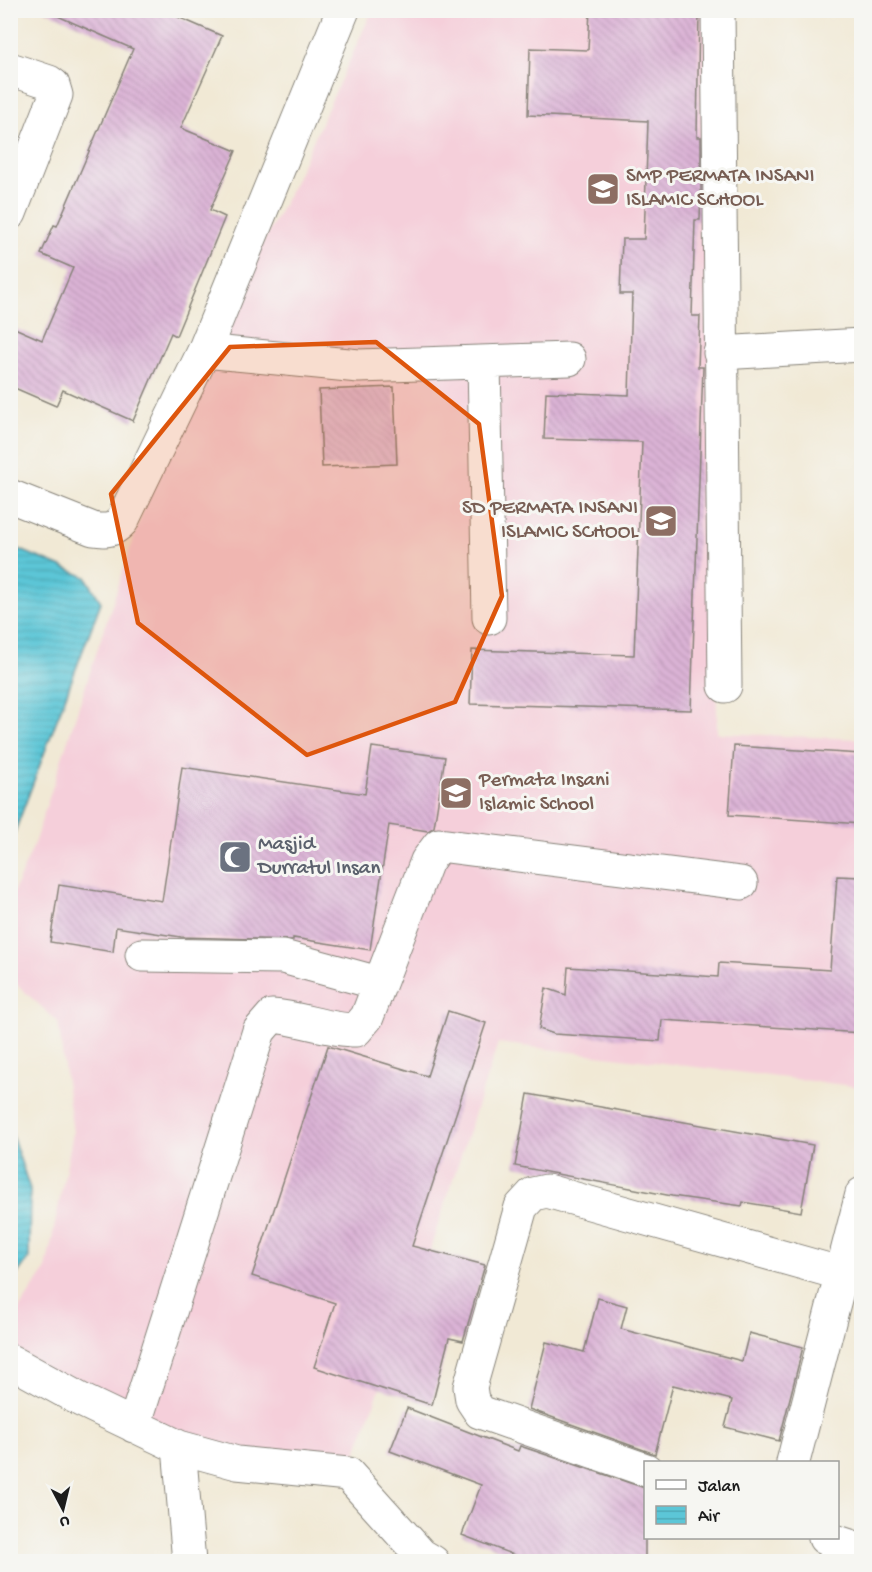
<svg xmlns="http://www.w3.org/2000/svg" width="872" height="1572" font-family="'Gochi Hand',sans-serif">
<defs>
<pattern id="water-rules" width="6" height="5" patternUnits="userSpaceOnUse" patternTransform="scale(1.5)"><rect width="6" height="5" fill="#5cc6d7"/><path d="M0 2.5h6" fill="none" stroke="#4faab8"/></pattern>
<pattern id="building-back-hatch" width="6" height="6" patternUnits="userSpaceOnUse" patternTransform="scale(1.5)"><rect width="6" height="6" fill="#dbb3d6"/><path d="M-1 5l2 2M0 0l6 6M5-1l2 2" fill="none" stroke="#bb99b7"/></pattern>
</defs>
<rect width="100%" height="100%" fill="#f6f6f2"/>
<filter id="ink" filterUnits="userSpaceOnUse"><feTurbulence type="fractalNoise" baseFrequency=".0167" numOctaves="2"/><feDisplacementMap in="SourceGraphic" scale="12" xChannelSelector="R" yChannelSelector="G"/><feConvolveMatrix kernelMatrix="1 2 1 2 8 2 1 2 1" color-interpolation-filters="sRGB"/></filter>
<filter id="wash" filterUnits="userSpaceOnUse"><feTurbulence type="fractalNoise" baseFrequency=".008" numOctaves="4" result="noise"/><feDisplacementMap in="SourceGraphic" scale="24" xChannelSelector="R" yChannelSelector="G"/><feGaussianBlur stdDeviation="1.35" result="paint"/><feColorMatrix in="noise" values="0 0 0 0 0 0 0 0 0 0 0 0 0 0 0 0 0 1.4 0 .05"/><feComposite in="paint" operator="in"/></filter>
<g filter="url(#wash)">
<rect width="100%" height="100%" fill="#f1e9d5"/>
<path fill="#f5cfda" d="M372,11h340l5,722 144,6v348l-363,-44 -83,252 -67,179 -111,-11 -226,-102v-40l35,-52 27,-136 -15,-111 -47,-43v-81l22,-51 105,-322 55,-152 95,-177z"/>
<path fill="url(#water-rules)" stroke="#3c717a" stroke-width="1.5" d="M11,546l75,31 15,25 -90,240z
M10,1129l20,60 -1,69 -18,24z"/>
<g id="blocks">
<path fill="url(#building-back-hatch)" d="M44,10h118l60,26 -41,92 55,23 -26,59 15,7 -49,119 -5,-3 -38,88 -70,-31 -7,16 -46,-20v-60l32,14 31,-72 -32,-14 13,-29 3,1 76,-177z
M590,10h109l-2,127h4v54l-1,29h-5l-3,96h8l-2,51h5l-12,343 -221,-6 2,-54 162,5 8,-213 -98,-3 2,-47 83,3 3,-101h-12l2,-55h22l4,-118 -120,-6 2,-67 58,2z
M394,387l3,77 -75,3 -3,-77z
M734,746l127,8v70l-132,-9z
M372,747l73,10 -11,70 -6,4 -39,-6 -19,125 -77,-12v2l-112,-3 -65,-10 -3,25 -63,-10 9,-57 103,16 20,-134 183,27z
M837,876l24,1v156l-199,-13 -2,21 -106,-7 -15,-5 7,-41 20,7 2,-28 150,10 1,-14 111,7z
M448,1011l38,12 -74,223 73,19 -22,76 -14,-3 -17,67 -118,-38 21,-64 -83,-27 76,-230 99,30z
M528,1094l285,51 -12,67 -58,-10 -1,4 -70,-10 -157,-30z
M598,1298l29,8 -6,23 121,32 7,-28 54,14 -24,94 -54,-14 7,-27 -59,-15 -18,69 -126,-45 17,-67 38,10z
M407,1408l111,43 2,-5 125,42v74h-113l-70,-27 19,-50 -91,-34z"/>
</g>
</g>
<g filter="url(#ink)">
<use href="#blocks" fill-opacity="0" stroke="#868278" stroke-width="1.5"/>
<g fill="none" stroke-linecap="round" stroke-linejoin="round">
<defs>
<path id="minor" d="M718,10l7,676
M10,69l39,13 4,3 3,10 -46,118
M204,351l155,15 210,-7
M720,353l142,-8
M484,362l5,256
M10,496l83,33c13,2 20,2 29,-8l82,-170 139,-341
M142,955l141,2 95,26
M10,1361l71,39 98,47 58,16 111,11 73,81 12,7
M134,1426l125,-395 13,-15c29,2 55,14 84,14l11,-13 60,-156 12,-16 302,38
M179,1447l10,115
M793,1462l69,-268
M646,1470l-166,-58 -8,-12 -2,-13 51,-180 12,-13 14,-3 292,82
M825,1538l37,12"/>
</defs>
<use href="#minor" stroke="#868278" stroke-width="35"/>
<use href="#minor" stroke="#fff" stroke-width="33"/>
</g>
</g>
<path fill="#de560d" fill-opacity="0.2" stroke="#de560d" stroke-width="4.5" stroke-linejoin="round" d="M376,342l103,82 23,172 -47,106 -148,53 -169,-132 -27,-129 119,-147z"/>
<defs>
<symbol id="school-square" viewBox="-11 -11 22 22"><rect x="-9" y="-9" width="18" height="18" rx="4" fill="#8d6e63" stroke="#f6f6f2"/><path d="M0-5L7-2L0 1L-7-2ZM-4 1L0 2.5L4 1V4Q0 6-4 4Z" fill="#fff"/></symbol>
<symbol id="mosque-square" viewBox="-11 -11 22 22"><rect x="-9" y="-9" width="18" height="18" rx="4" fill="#6b7280" stroke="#f6f6f2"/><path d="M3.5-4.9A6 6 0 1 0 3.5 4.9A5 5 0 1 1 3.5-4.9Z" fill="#fff"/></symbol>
</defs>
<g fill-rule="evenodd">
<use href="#school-square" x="584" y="170" width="38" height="38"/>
<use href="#school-square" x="642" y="502" width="38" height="38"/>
<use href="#school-square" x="437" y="774" width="38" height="38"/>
<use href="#mosque-square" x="216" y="838" width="38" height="38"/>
</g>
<g text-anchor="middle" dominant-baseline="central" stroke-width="6" stroke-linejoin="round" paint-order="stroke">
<g font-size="21" fill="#785e54" stroke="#f6f6f2" text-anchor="start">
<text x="626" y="177">SMP PERMATA INSANI<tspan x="626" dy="24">ISLAMIC SCHOOL</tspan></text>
<text x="638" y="509" text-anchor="end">SD PERMATA INSANI<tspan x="638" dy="24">ISLAMIC SCHOOL</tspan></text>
<text x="479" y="781">Permata Insani<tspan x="479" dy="24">Islamic School</tspan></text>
</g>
<g font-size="21" fill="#5b616d" stroke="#f6f6f2" text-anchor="start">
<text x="258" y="845">Masjid<tspan x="258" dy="24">Durratul Insan</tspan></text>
</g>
</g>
<rect width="872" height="1572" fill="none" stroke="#f6f6f2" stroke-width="36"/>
<rect x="644" y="1461" width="195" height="78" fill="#f6f6f2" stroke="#9f9f9c" stroke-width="1.5"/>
<rect x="656" y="1480" width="30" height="9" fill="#ffffff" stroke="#9f9f9c" stroke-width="1.5"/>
<text x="698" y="1491" font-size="18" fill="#1c1c1c">Jalan</text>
<rect x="656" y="1506" width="30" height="18" fill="url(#water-rules)" stroke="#9f9f9c" stroke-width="1.5"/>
<text x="698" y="1521" font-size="18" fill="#1c1c1c">Air</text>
<g transform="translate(63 1509) rotate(173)" stroke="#f6f6f2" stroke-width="4.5" paint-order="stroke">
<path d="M0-4.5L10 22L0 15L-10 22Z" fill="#1c1c1c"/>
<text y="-9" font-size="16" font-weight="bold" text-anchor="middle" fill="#1c1c1c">U</text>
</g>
</svg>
